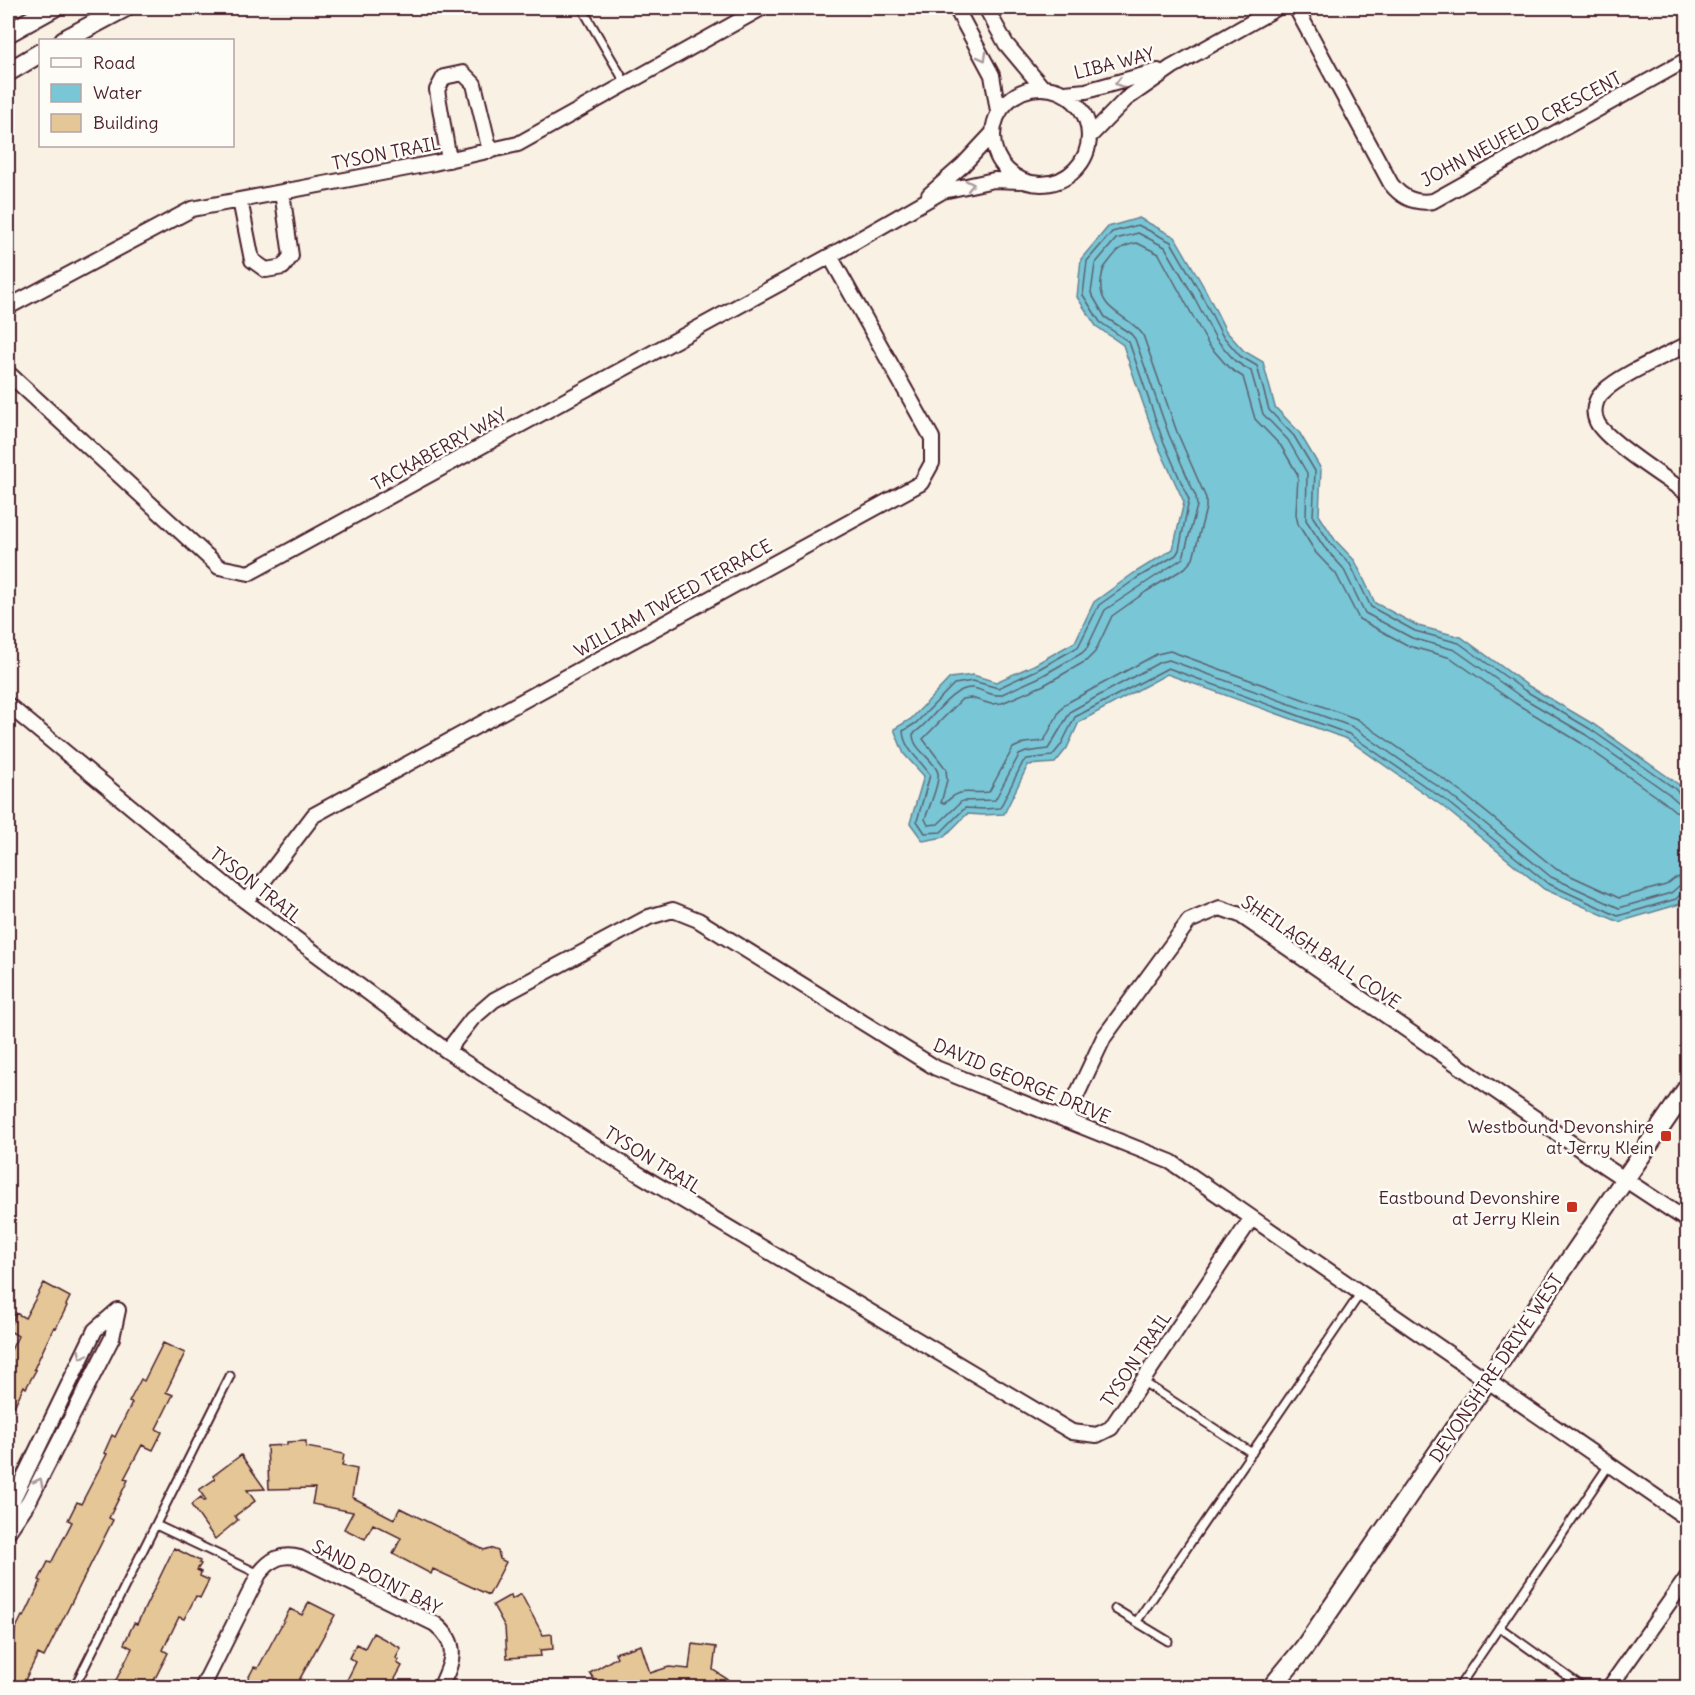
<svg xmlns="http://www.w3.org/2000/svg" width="1695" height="1695" font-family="Delius,sans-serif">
<rect width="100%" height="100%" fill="#f8f1e4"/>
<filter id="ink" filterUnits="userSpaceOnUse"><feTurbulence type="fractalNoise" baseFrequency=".0167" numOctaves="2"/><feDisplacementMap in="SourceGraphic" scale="12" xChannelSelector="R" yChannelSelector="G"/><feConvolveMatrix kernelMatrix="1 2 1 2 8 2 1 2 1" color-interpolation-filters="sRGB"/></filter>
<g filter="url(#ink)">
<path fill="#78c6d6" stroke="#668392" stroke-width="1.5" d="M1139,218l36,19 30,52 21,42 18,20 19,11 12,45 24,25 22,37 -2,46 16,25 20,21 20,42 43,23 43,11 66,48 66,39 85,60 9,9v102l-7,9 -61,18 -75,-33 -103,-84 -94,-66 -180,-65 -88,48 -12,26 -12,15 -27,2 -24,49 -21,1 -16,-1 -23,23 -21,4 -13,-18 14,-47 -20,-22 -10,-25 17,-10 39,-41 23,-3 23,7 38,-17 41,-23 19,-40 40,-29 39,-24 11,-47 -28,-61 -33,-96 -27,-19 -19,-29 4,-38 27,-32z"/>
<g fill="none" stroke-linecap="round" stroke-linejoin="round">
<path stroke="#5c626f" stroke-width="1.5" d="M1688,797l-6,-1 -8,-8 -84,-59 -66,-39 -65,-47 -44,-12 -44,-24 -21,-43 -20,-21 -17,-26 2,-46 -21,-35 -25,-26 -12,-44 -17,-10 -18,-21 -22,-43 -29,-50 -33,-17 -26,7 -25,29 -4,34 17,27 29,20 33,96 27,62 -10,50 -3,5 -39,23 -38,27 -21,42 -41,23 -39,18 -25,-7 -19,3 -38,39 -13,8c1,19 18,29 27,44l-13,46 8,12 16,-1 24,-24 18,1 17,-1 23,-46 4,-3 25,-3 9,-11 14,-28 93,-49 181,66 96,66 102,83 71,33 58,-17 6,-6 6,-1
M1688,805l-10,-3 -9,-8 -83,-59 -66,-39 -65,-46 -43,-12 -47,-25 -22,-45 -19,-21 -18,-27 1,-47 -19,-33 -25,-26 -12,-43 -16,-10 -19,-22 -23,-44 -28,-48 -27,-14 -22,6 -21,25 -4,29 14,24 26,17 4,5 34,96 27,62 1,9 -14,52 -78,52 -18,38 -5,5 -42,24 -40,18c-11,1 -18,-6 -28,-7 -22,-1 -41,35 -59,46 0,17 21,24 25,39 2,11 -10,36 -13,46l3,6 10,-1 24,-23 33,-1 24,-45 7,-3 22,-3 23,-38 89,-49 9,-2 184,67 96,67 102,83 68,31 52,-15 8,-7 9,-1
M1688,814l-13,-3 -12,-10 -82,-58 -66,-40 -64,-45 -42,-12 -50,-27 -23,-45 -20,-21 -18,-29 -2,-10 2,-39 -17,-29 -26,-27 -12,-42 -14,-9 -21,-24 -49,-90 -22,-11c-17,3 -20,8 -30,21 -5,5 -5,11 -6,18 -3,30 29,33 42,53l34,97 29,66v10l-13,51 -8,9 -38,23 -35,25 -17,36 -9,9 -42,24 -42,18 -11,1 -20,-6 -9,1 -39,40 23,30 1,11 -6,23h4c17,-17 23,-8 44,-11l24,-44 11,-5 20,-2 15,-29 6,-8 92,-50 13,-3 187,68 98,68 101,82 63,29 47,-13 9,-7 13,-2"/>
</g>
<path fill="#e4c697" stroke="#4a1f2b" stroke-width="1.5" d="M44,1283l26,14 -4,8 1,1 -11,22 -2,-1 -20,42 2,1 -10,18 -2,-2 -16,33v-63l10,-20 -10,-6 8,-17 9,5z
M163,1343l22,10 -19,39 7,3 -17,34 6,3 -9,18 -11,-5 -18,34 4,1 -19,38 4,2 -69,137 -6,-3 -17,34h-13v-39l7,-16 -1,-1 8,-16 2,1 17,-36 -2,-1 9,-18 3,1 21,-41 -4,-2 9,-18 4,2 26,-50 -3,-1 8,-18 3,2 17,-34 -3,-1 12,-23 3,2z
M306,1441v6l38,7 -2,12 15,3 -5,28 42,22 6,-11 84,42 6,-2 8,3 2,8 6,3 -17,33 -56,-26 -2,5 -38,-20 8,-16 -28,-14 -8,15 -21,-10 9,-17 -41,-8 3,-16 -46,1 -2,-43 20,-1v-3z
M241,1455l24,34 -18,1 8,11 -20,15 3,4 -23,19 -24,-34 10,-8 3,4 2,-1 -7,-10 16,-11 -2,-3z
M174,1548l26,13 -1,2 2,1 -4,6 4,2 -1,4 9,4 -9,18 -4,-2 -12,23 -5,-2 -16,33 5,3 -18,35h-38l20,-40 -8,-4 10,-21 3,1z
M521,1594l22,41 9,-1 1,15 -13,1 1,6 -34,2 -2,-31 -12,-22 18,-10 1,4z
M309,1602l26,13 -37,67 -4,6h-51l11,-21 4,1 32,-59 12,6z
M373,1633l28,15 -5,10 3,2 -2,3 5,3 -12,22h-47l13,-26 -7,-4 7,-14 9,4z
M692,1644l24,3 -3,23 28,18h-142l-9,-15 27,-16 -2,-4 26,-8 9,28 19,-6 20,2z"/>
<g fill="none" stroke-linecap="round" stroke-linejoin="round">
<defs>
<path id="service" d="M582,8l44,76
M1142,1381l110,72
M156,1525l103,49
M1115,1609l53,32
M1137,1621l223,-327
M1499,1627l85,61
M74,1688l156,-312
M1458,1688l151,-223"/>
<path id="minor" d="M956,8l36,67 6,36
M986,8l20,36 36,43
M1296,8l95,176c11,14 24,20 42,17l255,-142
M993 136a48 48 0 1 1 96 0a48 48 0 1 1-96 0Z
M1065,93l21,-2 72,-20
M1090,136l36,-37 46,-32 105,-59
M449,160l-12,-70 7,-13 19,-4 11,11 16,67
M929,195l34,-30 28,-30
M240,200l12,60 14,10 17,-3 8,-11 -9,-64
M8,307l184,-98 242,-46 84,-19 244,-136
M1688,344c-23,12 -68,31 -85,48 -8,7 -11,20 -6,30 8,18 71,58 91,72
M8,373l211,194 30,6 581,-317 113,-65 51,-11 26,1
M8,705l237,196 202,150 190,122 435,259 25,3 14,-7 140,-209
M245,901l17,-18 52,-68 607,-332 11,-20v-25l-102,-182
M447,1051l25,-32 22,-19 155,-83 24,-7 25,10 238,148 235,94 517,357
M1065,1120l39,-83 85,-116 31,-13 20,7 366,252 82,54
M8,1510l87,-180 23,-20
M8,1532l21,-31 83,-163 6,-28
M202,1688l57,-114c12,-15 22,-21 41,-16l135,66c26,20 17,39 5,64
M1609,1688l79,-112"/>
<path id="tertiary" d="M8,33l45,-25
M64,40l60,-32
M8,72l32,-19
M1271,1688l33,-40 384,-561"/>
</defs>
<use href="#service" stroke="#4a1f2b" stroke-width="11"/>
<use href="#minor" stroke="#4a1f2b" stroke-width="18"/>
<use href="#tertiary" stroke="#4a1f2b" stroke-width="22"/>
<use href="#service" stroke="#fdfcf7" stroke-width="7"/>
<use href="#minor" stroke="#fdfcf7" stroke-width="14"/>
<use href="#tertiary" stroke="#fdfcf7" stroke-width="18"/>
</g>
<defs><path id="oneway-chevron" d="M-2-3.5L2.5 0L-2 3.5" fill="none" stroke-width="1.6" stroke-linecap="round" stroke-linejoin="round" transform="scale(1.5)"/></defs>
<g stroke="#ac999b">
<use href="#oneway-chevron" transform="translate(983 57) rotate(61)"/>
<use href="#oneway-chevron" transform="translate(1119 83) rotate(165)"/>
<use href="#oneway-chevron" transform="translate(970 185) rotate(-11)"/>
<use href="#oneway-chevron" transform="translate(82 1355) rotate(116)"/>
<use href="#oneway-chevron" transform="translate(39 1482) rotate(-63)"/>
</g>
</g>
<g fill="#c8321e" stroke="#fdfcf7" stroke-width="2">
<rect x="1660" y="1130" width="12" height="12" rx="3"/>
<rect x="1566" y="1201" width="12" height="12" rx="3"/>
</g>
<g text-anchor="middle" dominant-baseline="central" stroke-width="5" stroke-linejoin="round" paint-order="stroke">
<g font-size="18" fill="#4a1f2b" stroke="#fdfcf7">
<text transform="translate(1114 63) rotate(-14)">LIBA WAY</text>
<text transform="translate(1521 129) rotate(-28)">JOHN NEUFELD CRESCENT</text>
<text transform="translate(386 153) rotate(-11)">TYSON TRAIL</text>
<text transform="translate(439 449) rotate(-29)">TACKABERRY WAY</text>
<text transform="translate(673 598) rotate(-29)">WILLIAM TWEED TERRACE</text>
<text transform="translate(256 885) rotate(38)">TYSON TRAIL</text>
<text transform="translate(1321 952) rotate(34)">SHEILAGH BALL COVE</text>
<text transform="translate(1022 1081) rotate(23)">DAVID GEORGE DRIVE</text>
<text transform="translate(653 1160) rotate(32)">TYSON TRAIL</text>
<text transform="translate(1136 1359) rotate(-56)">TYSON TRAIL</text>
<text transform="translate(1496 1368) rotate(-56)">DEVONSHIRE DRIVE WEST</text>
<text transform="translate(377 1577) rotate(27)">SAND POINT BAY</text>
</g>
<g font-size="18" fill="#4a1f2b" stroke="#fdfcf7" text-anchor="end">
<text x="1654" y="1126">Westbound Devonshire<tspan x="1654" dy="21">at Jerry Klein</tspan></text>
<text x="1560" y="1197">Eastbound Devonshire<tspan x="1560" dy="21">at Jerry Klein</tspan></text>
</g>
</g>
<rect width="1695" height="1695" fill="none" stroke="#fdfcf7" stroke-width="30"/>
<rect x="15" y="15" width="1665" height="1665" fill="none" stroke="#4a1f2b" stroke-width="2" filter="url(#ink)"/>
<rect x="39" y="39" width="195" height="108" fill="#fdfcf7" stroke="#b5a4a5" stroke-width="1.5"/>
<rect x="51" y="58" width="30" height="9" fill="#fdfcf7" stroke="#b5a4a5" stroke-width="1.5"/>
<text x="93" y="69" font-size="18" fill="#4a1f2b">Road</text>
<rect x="51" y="84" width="30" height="18" fill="#78c6d6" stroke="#b5a4a5" stroke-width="1.5"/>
<text x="93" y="99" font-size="18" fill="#4a1f2b">Water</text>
<rect x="51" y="114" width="30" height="18" fill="#e4c697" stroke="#b5a4a5" stroke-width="1.5"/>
<text x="93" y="129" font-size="18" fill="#4a1f2b">Building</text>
</svg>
